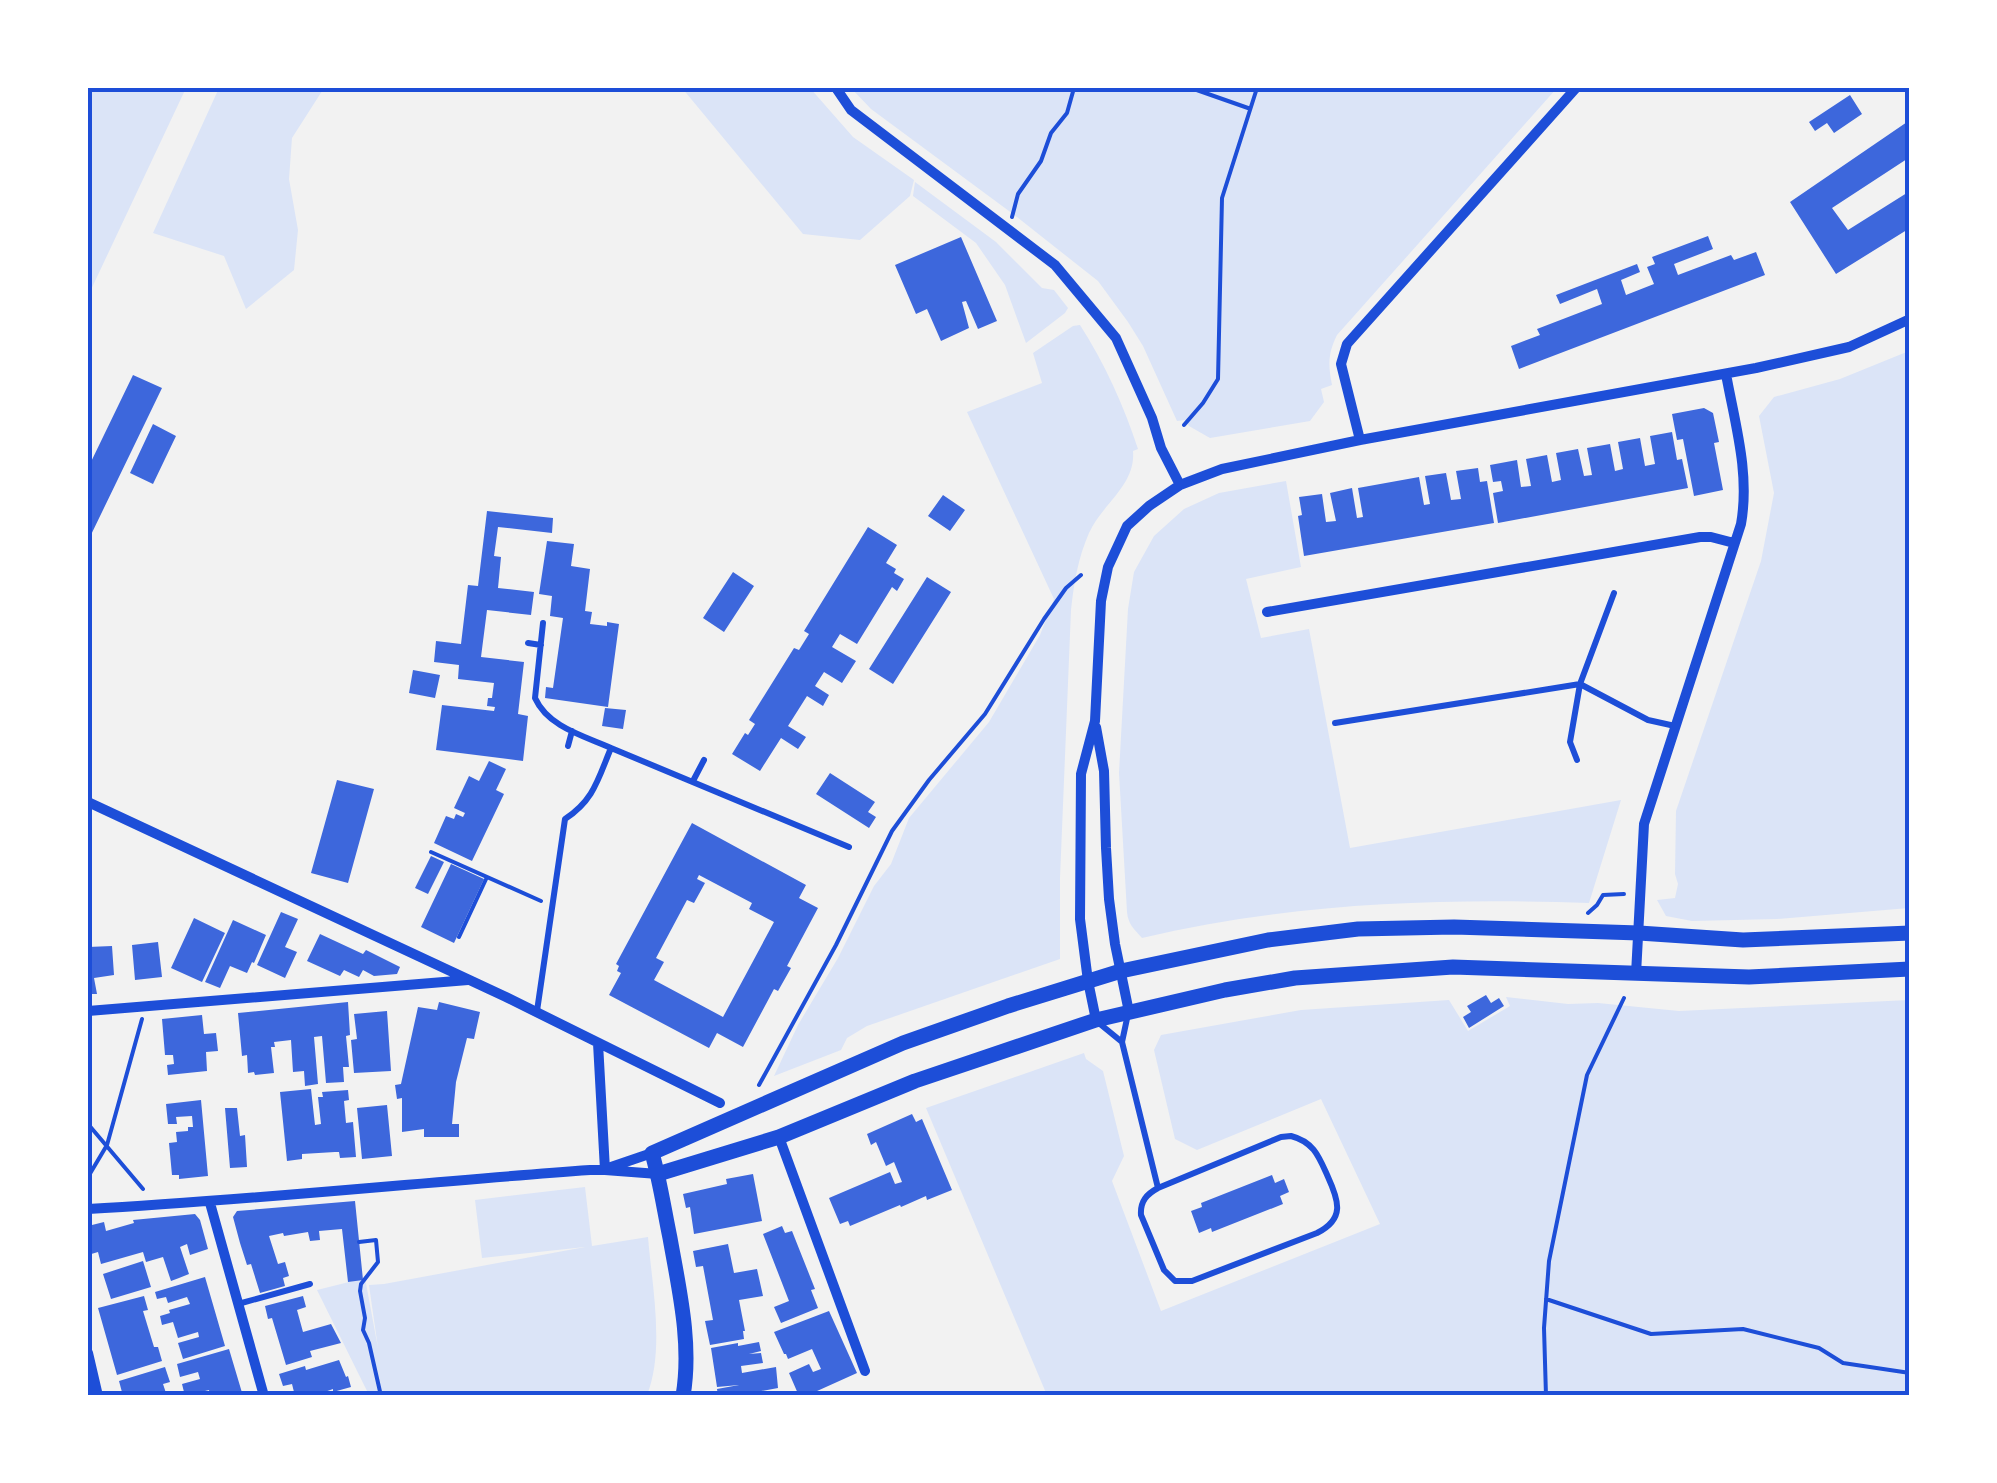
<svg xmlns="http://www.w3.org/2000/svg" width="1997" height="1483" font-family="'Source Sans 3',sans-serif">
<rect width="100%" height="100%" fill="#f2f2f2"/>
<path fill="#dbe4f7" d="M88,88h98l-98,208z
M219,88h105l-32,50 -3,41 9,51 -4,40 -48,39 -22,-53 -71,-23z
M682,88h128l43,49 61,43 -4,16 -50,44 -57,-6z
M851,88h706l-220,247c-9,18 -9,30 -5,50l-11,4 3,13 -14,19 -100,17 -21,-12 -4,-6 -8,1 -34,-75 -15,-24 -30,-41 -85,-67 -142,-105z
M915,182l81,60 46,46 12,2 14,18 -3,5 -39,30 -21,-58 -29,-42 -63,-47z
M1080,325c25,39 44,81 58,124l-5,2c3,34 -31,53 -44,82 -11,25 -15,50 -18,77l-11,268v81l-193,67 -20,12 -6,12 -67,26 24,-51 40,-67 36,-72 17,-22 18,-46 80,-96 51,-87 14,-36 -87,-187 75,-29 -9,-30 40,-27z
M1909,351v557l-132,11 -85,2 -26,-5 -9,-16 18,-2 3,-14 -3,-10 1,-63 85,-250 13,-68 -15,-77 15,-19 66,-18z
M1286,481l15,86 -55,12 15,59 48,-9 41,219 271,-48 -32,103c-150,-5 -300,0 -447,35 -8,-9 -14,-14 -15,-26l-8,-139 9,-164 6,-37 20,-36 30,-27 35,-16z
M1506,997l62,7 30,-1 81,8 230,-11v395h-865l2,-2 -120,-285 158,-55 2,6 17,12 21,85 -12,25 49,130 219,-87 -59,-125 -124,51 -22,-11 -21,-89 7,-15 140,-25 148,-10 19,31 42,-25z
M585,1187l7,59 56,-9c4,49 17,113 -1,158h-278l-52,-105 48,-12 13,70 -9,-63 15,-1 201,-37 -103,11 -7,-58z"/>
<path fill="#3d67dc" fill-rule="evenodd" d="M1850,95l12,19 -28,19 -7,-10 -12,8 -6,-9z
M1910,120v37l-78,51 16,22 62,-39v37l-74,46 -46,-72z
M1708,236l5,13 -39,15 4,11 53,-20 3,5 22,-8 9,23 -246,94 -8,-23 29,-11 -3,-6 65,-25 -5,-15 -37,15 -4,-9 81,-31 3,8 -19,8 5,15 28,-11 -7,-17 8,-3 -3,-7z
M961,237l36,84 -19,8 -12,-28 -4,1 7,26 -28,13 -14,-32 -11,5 -21,-49z
M133,375l29,13 -74,153v-73z
M1704,408l9,5 6,29 -5,1 9,47 -29,6 -11,-57 -6,1 -5,-26z
M153,424l23,12 -23,48 -23,-11z
M1672,432l5,28 5,-1 6,29 -190,35 -5,-30 10,-2 -2,-10 -8,1 -3,-17 27,-5 4,27 10,-1 -5,-27 21,-4 5,27 9,-2 -5,-27 22,-4 6,27 8,-1 -5,-27 23,-4 5,27 8,-2 -5,-27 22,-4 5,28 10,-2 -5,-28z
M1478,468l2,14 7,-1 7,42 -190,33 -6,-40 4,-1 -3,-18 23,-3 4,28 10,-1 -6,-28 22,-5 5,30 6,-1 -5,-29 61,-11 5,28 6,-1 -5,-28 21,-3 5,27 10,-1 -5,-28z
M943,495l22,15 -15,21 -22,-15z
M487,511l66,7 -1,15 -54,-6 -4,29 7,1 -3,31 36,4 -3,23 -44,-5 -6,47 43,5 -6,52 10,2 -5,45 -87,-11 6,-45 52,6 1,-4 -8,-1 1,-8h4l2,-15 -36,-4 1,-14 -25,-3 2,-21 25,3 7,-59 10,1z
M868,527l29,18 -11,18 10,6 -2,4 10,6 -7,12 -5,-4 -35,57 -17,-10 -8,13 24,14 -14,22 -18,-11 -9,14 14,9 -6,11 -16,-10 -19,30 18,11 -8,12 -17,-11 -21,33 -28,-17 13,-21 3,2 7,-11 -6,-4 45,-72 5,2 10,-16 -5,-3z
M547,541l27,3 -3,22 19,3 -5,42 7,1 -2,12 17,2v-4l12,2 -11,83 -63,-9 1,-11 7,1 10,-70 -13,-2 2,-20 -13,-2z
M733,572l21,14 -30,46 -21,-14z
M927,577l24,15 -58,92 -24,-15z
M413,670l27,5 -5,23 -26,-5z
M605,708l21,2 -3,19 -21,-3z
M489,761l17,8 -10,21 8,4 -32,67 -38,-18 12,-27 8,3 2,-5 7,3 2,-4 -11,-5 15,-32 10,5z
M830,773l45,29 -7,10 8,5 -7,11 -53,-34z
M337,780l37,9 -26,94 -37,-10z
M692,823l114,62 -7,13 19,10 -31,58 4,2 -13,23 -4,-2 -31,58 -26,-14 -8,15 -100,-53 12,-22 -4,-2 2,-5 -3,-2zM699,875l53,28 -3,6 25,13 -51,95 -69,-37 10,-18 -8,-4 31,-58 7,3 11,-20 -8,-4z
M431,856l13,6 -16,32 -13,-6z
M451,864l33,15 -30,64 -33,-16z
M281,912l17,7 -13,28 12,5 -12,26 -28,-13z
M194,918l31,15 -23,49 -31,-14z
M233,920l33,15 -12,28 -2,-1 -5,11 -17,-7 -10,22 -15,-6z
M320,934l43,20 3,-4 34,17 -3,7 -23,2 -11,-6 -4,7 -15,-7 -4,6 -33,-15z
M158,942l4,35 -27,3 -3,-35z
M112,946l2,29 -20,3 3,16h-9v-47z
M1486,995l5,8 8,-5 5,8 -35,22 -6,-11 8,-5 -4,-6z
M348,1002l2,33 -4,1 3,31h-6l1,15 -18,1 -4,-47 -8,1 4,47 -13,2 -1,-15 -11,1 -2,-32 -17,2 1,5h-4l3,26 -19,2 -1,-3 -6,1 -1,-18 -5,1 -4,-43z
M439,1002l41,10 -6,27 -7,-1 -11,44 -4,42h7v13h-35v-8l-22,3v-34l-5,1 -2,-14 6,-1 17,-77 19,3z
M387,1011l4,60 -37,2 -3,-33 6,-1 -3,-25z
M202,1015l2,19 12,-1 2,18 -12,1 1,19 -39,4 -1,-10 7,-1 -1,-9h-8l-3,-36z
M311,1089l4,36 6,-1 -3,-27h5l-1,-5 26,-2 1,10 -5,1 2,22 7,-1 3,35 -16,1 -1,-6h-4l-33,2v5l-15,2 -7,-69z
M201,1100l7,76 -29,3v-4h-7l-3,-32 8,-1 -1,-10 12,-1v-4h5l-1,-11 -16,1 1,7h-9l-2,-20z
M387,1105l5,51 -30,3 -5,-51z
M225,1108h12l3,28 5,-1 2,32 -17,1z
M912,1114l4,8 6,-3 30,71 -25,10 -1,-4 -25,11 -1,-2 -50,21 -2,-5 -8,3 -11,-26 61,-26 5,12 7,-2 -8,-20 -8,4 -10,-24 -5,3 -4,-11z
M753,1174l9,47 -68,13 -4,-27 -4,1 -3,-14 44,-10 -1,-5z
M1272,1175l3,8 9,-4 5,13 -9,4 3,8 -71,28 -1,-4 -12,5 -8,-22 11,-4 -1,-4z
M355,1201l8,79 -15,2 -6,-53 -23,2 1,9 -10,1 -2,-9 -24,4 -1,-3 -14,3 9,28 7,-2 4,14 -6,2 2,8 -25,7 -9,-29 -4,1 -7,-22 -7,-26 4,-6z
M195,1214l5,6 8,29 -18,6 -3,-11 -7,3 9,27 -10,4 -8,3 -8,-24 -17,5 -3,-10 -42,12 -3,-12 -10,3v-29l16,-4 2,9 28,-8 -1,-3z
M782,1226l3,7 7,-2 23,58 -4,1 7,18 -37,15 -7,-16 15,-6 -26,-67z
M728,1244l6,29 23,-4 6,27 -24,4 6,31h-2l1,8 -34,6 -5,-24 8,-1 -10,-54 -7,1 -3,-16z
M143,1261l8,26 -40,12 -8,-25z
M205,1277l20,69 -42,13 -5,-16 21,-6 -1,-5 -20,6 -5,-16 -11,3 -2,-9 10,-3 -1,-3 21,-6 -3,-7 -19,6 -2,-6 -9,2 -2,-7z
M144,1296l4,14 -5,1 11,36h4l4,14 -45,14 -19,-67z
M303,1296l3,11 -9,3 6,22 28,-8 10,19 -31,8 2,6 -26,8 -14,-47 -4,1 -3,-13z
M829,1311l28,62 -51,23h-7l-10,-23 20,-9 4,8 8,-3 -9,-20 -24,10 -2,-5h-2l-10,-22z
M759,1342l2,9 -12,3 12,-1 2,10 -22,3 1,7 34,-6 2,21 -33,6 1,2h-28l-1,-7 22,-4 -22,2 -6,-39 27,-5v3z
M229,1349l14,47h-33l-1,-6 -24,6 -3,-12 18,-5 -2,-7 -18,5 -3,-13z
M339,1360l7,17 2,-1 3,11 -18,5v-3l-14,5v2h-24l-3,-12 -9,2 -4,-12 26,-8 1,4z
M165,1367l5,15 -7,2 4,12h-44l-4,-15z"/>
<g fill="none" stroke-linecap="round" stroke-linejoin="round">
<path stroke="#1d4ed8" stroke-width="4" d="M1191,88l57,20
M1012,217l6,-23 23,-33 10,-28 16,-20 7,-25
M1184,425l19,-22 15,-24 4,-181 35,-110
M431,852l110,49
M1588,913l9,-8 6,-10 21,-1
M459,937l28,-60
M759,1085l77,-140 56,-114 37,-51 56,-66 59,-95 22,-31 15,-13
M88,1124l55,65
M88,1177l19,-32 35,-126
M359,1242l17,-2 2,22 -17,22 -1,7 5,27 -2,12 6,13 12,53
M1546,1299l105,35 92,-5 76,19 24,15 67,10
M1546,1396l-2,-68 5,-67 38,-186 37,-77"/>
<path stroke="#1d4ed8" stroke-width="6" d="M543,623l-8,75c13,29 49,38 76,50
M528,643l13,2
M1335,723l245,-39 68,36 27,6
M568,746l4,-15
M1577,760l-7,-18 10,-58 34,-91
M693,781l11,-21
M537,1011l28,-192c29,-19 33,-40 46,-71l238,99
M1128,1014l-6,28 36,146
M1100,1024l22,18
M1291,1136c23,6 28,21 37,41 11,24 17,42 -11,56l-125,48h-17l-11,-11 -23,-55c-1,-14 6,-21 17,-27l123,-51z
M238,1304l72,-20"/>
<path stroke="#1d4ed8" stroke-width="10" d="M836,88l15,22 204,155 61,73 36,80 9,30 19,37
M1360,440l-19,-76 6,-20 229,-256
M1267,612l433,-75h11l23,6
M1096,727l8,44 2,77 3,51 6,45 14,68
M88,802l418,195 214,106
M1636,974l8,-150 97,-300c9,-51 -6,-100 -15,-150
M88,1011l380,-31
M1096,1020l-8,-39 -8,-62 1,-145 14,-53 6,-120 7,-34 19,-41 22,-20 31,-21 42,-16 138,-29 396,-72 93,-21 61,-28
M598,1043l7,127
M779,1137l86,234
M611,1167l41,-14
M210,1203l54,193
M88,1209c167,-9 334,-27 502,-39h15l53,4
M88,1353l10,43"/>
<path stroke="#1d4ed8" stroke-width="15" d="M658,1174l121,-37 136,-56 181,-61 129,-30 70,-12 158,-11 296,10 161,-8
M683,1396c9,-52 -4,-107 -13,-158 -6,-29 -10,-57 -18,-85l251,-110 105,-37 113,-35 147,-31 90,-11 96,-2 185,6 104,7 167,-7"/>
</g>
<rect width="1997" height="1483" fill="none" stroke="#ffffff" stroke-width="180"/>
<rect x="90" y="90" width="1817" height="1303" fill="none" stroke="#1d4ed8" stroke-width="4"/>
</svg>
